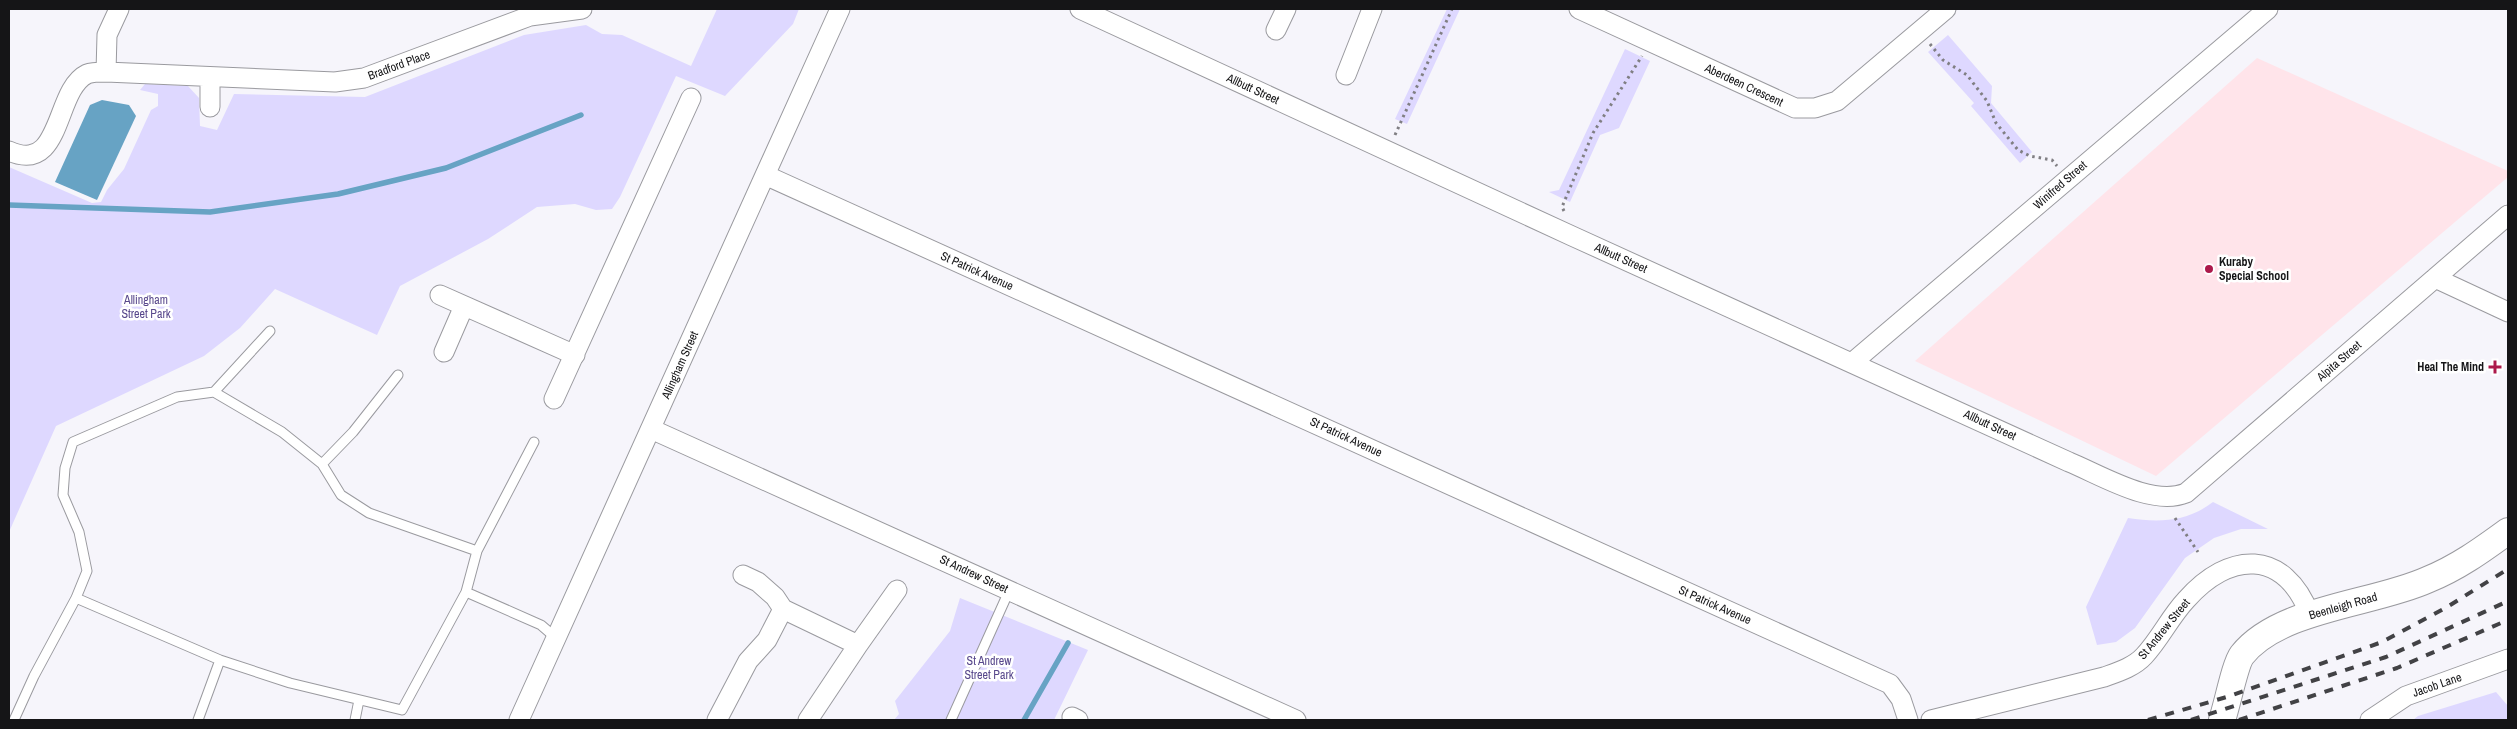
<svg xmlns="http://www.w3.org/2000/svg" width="2517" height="729" font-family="'Archivo Narrow',sans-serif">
<rect width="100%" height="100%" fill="#f6f5fb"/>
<path fill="#ffe4ea" d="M2257,58l251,113v6l-352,299 -241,-115z"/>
<path fill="#ded8ff" d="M717,9h82l-6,15 -68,72 -49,-20 -56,121 -8,12 -16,1 -21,-6 -38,3 -49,32 -88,47 -23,49 -102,-46 -35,39 -36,28 -148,70 -47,106v-365l83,36 9,-1 6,-12 17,-21 27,-59 7,-4v-12l-18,-4 5,-6 43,2 11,12 1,28 17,4 17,-36 131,3 159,-62 62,-10 16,9 20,1 69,31z
M1447,9h13l-53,115 -12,-5z
M1948,35l44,51 -1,17 41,49 -12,11 -49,-57 3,-3 -46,-51z
M1625,49l25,12 -31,67 -19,7 -30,67 -21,-10 10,-2z
M2213,502l55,27h-27l-27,9 -29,20 -50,70 -19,14 -19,3 -11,-38 42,-89c31,5 59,4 85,-16z
M960,598l128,52 -34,70h-160l5,-6 -4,-13 55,-70z
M2496,692l12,14v14h-95l5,-4z"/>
<path fill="#67a3c4" d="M102,100l27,5 7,11 -39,84 -42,-18 35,-77z"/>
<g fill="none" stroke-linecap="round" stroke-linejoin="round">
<path stroke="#67a3c4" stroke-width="5.5" d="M9,205l201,7 128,-18 108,-26 135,-53
M1024,720l44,-77"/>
<defs>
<path id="service" d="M214,392l68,40 40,32 19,31 28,18 108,38
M322,464l31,-32 45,-57
M466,592l75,33 15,13
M76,598l144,62 70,23 112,27 64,-118 11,-41 57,-109
M14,720l20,-44 42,-78 11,-27 -8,-39 -16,-37 2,-27 8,-26 104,-45 37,-5 56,-61
M198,720l22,-60
M355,720l4,-20
M951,720l58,-129"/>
<path id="minor" d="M1080,9l492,227 497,226c32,13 83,45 117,31l322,-278
M1579,9l216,99h20l22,-7 109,-92
M1276,30l10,-21
M106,72l1,-37 12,-26
M1346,75l26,-66
M210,107v-30
M9,151c54,24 45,-61 78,-77 5,-2 14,-2 19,-2l229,10 29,-4 166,-62 52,-7
M765,175l1125,509 11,15 7,21
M2435,278l73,34
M440,295l135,60
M444,352l20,-46
M1853,362l415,-353
M554,399l137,-301
M651,429l645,291
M743,575l15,7 17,15 8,12 75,36 39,-55
M1072,717l6,3
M519,720l321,-711
M717,720l31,-59 19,-21 16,-31
M808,720l50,-75
M1931,720l173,-43c14,-5 30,-10 40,-21 16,-17 26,-39 42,-56 43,-49 98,-52 124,15
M2370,720l36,-24 102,-37"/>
<path id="secondary" d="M2222,720c5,-14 13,-56 20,-65 37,-47 132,-51 185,-75 30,-12 55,-30 81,-49"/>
</defs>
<use href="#service" stroke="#9a9a9f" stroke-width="11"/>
<use href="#minor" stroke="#9a9a9f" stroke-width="21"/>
<use href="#secondary" stroke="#9a9a9f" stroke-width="28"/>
<path stroke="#807f83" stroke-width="3" stroke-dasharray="2.5 4" stroke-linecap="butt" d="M1930,44l13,16 24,15 20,26 9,22 22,27 12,6 22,4 5,6
M1395,135l57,-126
M1564,211l-2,-4 31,-74 49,-77
M2175,518l23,34"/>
<use href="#service" stroke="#fff" stroke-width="9"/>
<use href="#minor" stroke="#fff" stroke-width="19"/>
<use href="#secondary" stroke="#fff" stroke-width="26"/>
<path stroke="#424245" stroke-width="4" stroke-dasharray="9 9" stroke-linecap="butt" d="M2148,720l82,-24 152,-54 65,-35 61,-38
M2191,720l195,-63 122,-56
M2239,720l158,-52 111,-48"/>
</g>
<g fill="#ac194b" stroke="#fff" stroke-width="2">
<circle cx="2209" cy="269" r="5"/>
<path d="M2492.5 359.5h5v5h5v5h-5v5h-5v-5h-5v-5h5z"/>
</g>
<g text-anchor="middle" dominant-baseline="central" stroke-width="5" stroke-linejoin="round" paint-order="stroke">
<g font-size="12" fill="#151517" stroke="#fff">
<text transform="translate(399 65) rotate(-20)">Bradford Place</text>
<text transform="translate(1744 85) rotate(25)">Aberdeen Crescent</text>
<text transform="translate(1253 89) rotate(25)">Allbutt Street</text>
<text transform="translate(2060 185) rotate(-41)">Winifred Street</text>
<text transform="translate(1621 258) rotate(24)">Allbutt Street</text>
<text transform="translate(977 271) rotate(24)">St Patrick Avenue</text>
<text transform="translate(2339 361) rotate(-41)">Alpita Street</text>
<text transform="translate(680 365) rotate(-66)">Allingham Street</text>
<text transform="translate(1990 425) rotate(25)">Allbutt Street</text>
<text transform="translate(1346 437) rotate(25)">St Patrick Avenue</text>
<text transform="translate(974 574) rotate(25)">St Andrew Street</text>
<text transform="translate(1715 605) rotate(24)">St Patrick Avenue</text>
<text transform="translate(2343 606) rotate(-16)">Beenleigh Road</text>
<text transform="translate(2164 629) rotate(-51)">St Andrew Street</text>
<text transform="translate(2437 685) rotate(-19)">Jacob Lane</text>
</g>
<g font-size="12" font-weight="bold" fill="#151517" stroke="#fff" text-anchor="start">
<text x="2219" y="262">Kuraby<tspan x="2219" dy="14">Special School</tspan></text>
<text x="2484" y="367" text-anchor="end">Heal The Mind</text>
</g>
<g font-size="12" fill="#57478b" stroke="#fff">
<text x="146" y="300">Allingham<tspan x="146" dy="14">Street Park</tspan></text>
<text x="989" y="661">St Andrew<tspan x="989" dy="14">Street Park</tspan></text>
</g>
</g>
<rect width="2517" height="729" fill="none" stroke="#151517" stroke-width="20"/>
</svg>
